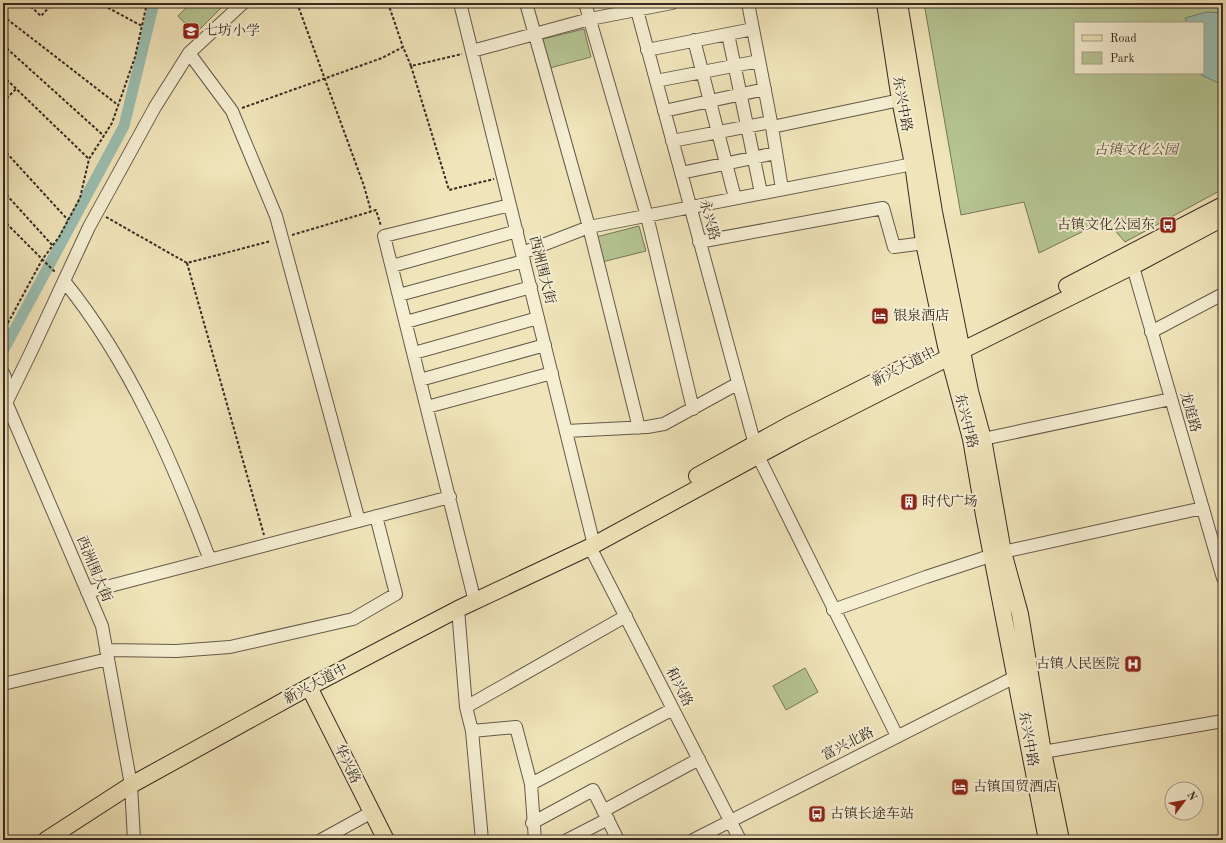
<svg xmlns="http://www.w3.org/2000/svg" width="1226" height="843" font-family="'Old Standard TT','Noto Serif SC',serif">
<rect width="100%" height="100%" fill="#f0e5ba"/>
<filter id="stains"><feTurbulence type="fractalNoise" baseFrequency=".005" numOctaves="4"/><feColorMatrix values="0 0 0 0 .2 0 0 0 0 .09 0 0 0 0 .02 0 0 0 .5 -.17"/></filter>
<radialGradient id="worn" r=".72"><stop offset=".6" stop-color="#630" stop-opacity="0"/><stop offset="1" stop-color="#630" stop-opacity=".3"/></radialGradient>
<path fill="#b5c593" stroke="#76785b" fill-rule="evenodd" d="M191,3h35l-31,31 -17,-18z
M924,3h299v186l-98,53 -19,-22 -67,33 -15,-51 -63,13zM1075,23h128v50h-128z
M584,29l7,28 -45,12 -7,-29z
M639,226l7,25 -48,12 -6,-25z
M805,668l13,24 -32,18 -13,-24z"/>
<path fill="#9abfb2" stroke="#728379" d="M1207,12l16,1v72l-26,-12h6v-50h-16l-2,-5z"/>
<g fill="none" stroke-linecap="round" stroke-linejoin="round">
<path stroke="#9abfb2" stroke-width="11" d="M3,351l121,-225 30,-123"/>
<defs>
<path id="minor" d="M460,3l134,542
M526,3l63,224 50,201
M585,3l62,213 46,193
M635,3l123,453 139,280
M748,3l23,119
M728,34l33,159
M694,40l41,158
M647,50l106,-21
M472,51l118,-32 82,-16
M189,53l43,58 44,105 83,305
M656,81l103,-20
M664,111l101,-22
M772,127l10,62
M672,141l99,-19 1,5 128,-27
M681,173l95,-20
M699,242l184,-34 11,39 30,-4
M522,253l67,-26 324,-63
M1131,260l92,318
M392,266l125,-35
M64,281c66,81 109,182 146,279
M399,295l125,-34
M406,322l125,-35
M1151,332l72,-38
M414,353l124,-35
M3,373l2,4 1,25 96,224 29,159 3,55
M420,380l125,-35
M7,401l23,-47 59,-127 66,-120 34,-54 54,-50
M427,407l125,-34
M566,431l81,-4 17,-3 73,-40
M983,439l188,-40
M590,547l150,293
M1003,552l200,-44
M87,592l363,-95
M475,602l-91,-366 126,-31
M458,609l8,98 6,24 10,109
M833,610l93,-33 67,-22
M106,650l70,1 54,-4 123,-28 43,-25 -20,-78
M3,684l105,-25
M466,707l160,-91
M472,731l44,-4 15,57 4,56
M1043,752l180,-31
M531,784l142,-75
M603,811l96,-52
M532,823l61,-33 25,50
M321,840l51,-28
M567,840l41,-21
M693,840l324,-164"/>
<path id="major" d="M885,3l15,97 13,64 11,79 22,103 25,93 13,76 63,325
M899,3l35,209 36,179 13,48 20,113 17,62 23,138 18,88
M1067,286l156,-81
M697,476l92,-51 123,-62
M309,687l77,153
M46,840l85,-55 178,-98 149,-78 132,-62 206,-112 167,-85 170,-84 90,-48"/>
</defs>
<use href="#minor" stroke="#655949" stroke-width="14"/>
<use href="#major" stroke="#372a23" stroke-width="18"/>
<path stroke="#372a23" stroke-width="2" stroke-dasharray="3 2" stroke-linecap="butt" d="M27,3l14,13 12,-13
M99,3l43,23
M297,3l67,183 7,25
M388,3l15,44
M3,16l115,89
M3,45l101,91
M411,66l38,124 45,-11
M3,76l86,83
M3,102l13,-13
M242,108l140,-50 21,-11 8,19 51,-12
M3,149l65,71
M3,191l50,55
M106,217l81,46 84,-22
M3,220l53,53
M292,235l84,-25 5,16
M187,263l77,272
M3,332l39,-72 17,-23 21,-39 9,-39 23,-36 23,-66 12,-54"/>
<use href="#minor" stroke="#f5eed2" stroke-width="12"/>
<use href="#major" stroke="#f0e5ba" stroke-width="16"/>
</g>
<defs>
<symbol id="school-square" viewBox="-11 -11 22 22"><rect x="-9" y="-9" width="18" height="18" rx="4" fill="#8f2418" stroke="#f5eed2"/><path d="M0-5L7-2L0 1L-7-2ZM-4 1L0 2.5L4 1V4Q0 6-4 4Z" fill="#fff"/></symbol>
<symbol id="bus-square" viewBox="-11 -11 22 22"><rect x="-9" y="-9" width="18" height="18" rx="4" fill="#8f2418" stroke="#f5eed2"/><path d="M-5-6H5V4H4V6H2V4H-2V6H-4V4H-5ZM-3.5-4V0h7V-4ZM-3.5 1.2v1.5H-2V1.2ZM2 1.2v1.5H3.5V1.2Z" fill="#fff"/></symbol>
<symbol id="hotel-square" viewBox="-11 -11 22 22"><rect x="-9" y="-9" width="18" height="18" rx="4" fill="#8f2418" stroke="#f5eed2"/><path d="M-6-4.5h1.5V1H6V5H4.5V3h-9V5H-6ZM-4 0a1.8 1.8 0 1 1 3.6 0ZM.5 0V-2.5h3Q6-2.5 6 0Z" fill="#fff"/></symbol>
<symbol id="building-square" viewBox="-11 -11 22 22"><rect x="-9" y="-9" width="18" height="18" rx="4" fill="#8f2418" stroke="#f5eed2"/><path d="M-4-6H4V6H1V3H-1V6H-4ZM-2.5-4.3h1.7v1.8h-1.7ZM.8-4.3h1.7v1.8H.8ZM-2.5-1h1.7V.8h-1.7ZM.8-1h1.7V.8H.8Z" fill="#fff"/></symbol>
<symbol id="hospital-square" viewBox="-11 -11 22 22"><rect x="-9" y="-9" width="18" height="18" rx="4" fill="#8f2418" stroke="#f5eed2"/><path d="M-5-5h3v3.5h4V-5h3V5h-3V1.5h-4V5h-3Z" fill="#fff"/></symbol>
</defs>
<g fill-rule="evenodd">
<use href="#school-square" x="181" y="21" width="20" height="20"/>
<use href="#bus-square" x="1158" y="215" width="20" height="20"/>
<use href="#hotel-square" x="870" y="306" width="20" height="20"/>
<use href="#building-square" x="899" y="492" width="20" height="20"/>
<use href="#hospital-square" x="1123" y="654" width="20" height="20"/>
<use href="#hotel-square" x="950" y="777" width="20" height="20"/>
<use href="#bus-square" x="807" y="804" width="20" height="20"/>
</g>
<g text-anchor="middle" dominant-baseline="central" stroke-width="4" stroke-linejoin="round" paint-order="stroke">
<g font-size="14" fill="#372a23" stroke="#f5eed2" text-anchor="start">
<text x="204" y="31">七坊小学</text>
<text x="1155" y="225" text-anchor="end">古镇文化公园东</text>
<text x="893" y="316">银泉酒店</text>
<text x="922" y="502">时代广场</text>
<text x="1120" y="664" text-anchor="end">古镇人民医院</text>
<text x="973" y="787">古镇国贸酒店</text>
<text x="830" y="814">古镇长途车站</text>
</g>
<g font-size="14" fill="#372a23" stroke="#f5eed2">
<text transform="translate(902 104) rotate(80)">东兴中路</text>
<text transform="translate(709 220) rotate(75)">永兴路</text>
<text transform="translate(542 270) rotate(76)">西洲围大街</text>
<text transform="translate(904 367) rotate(-27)">新兴大道中</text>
<text transform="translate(1190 412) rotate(74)">龙庭路</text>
<text transform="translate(966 421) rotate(76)">东兴中路</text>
<text transform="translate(94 569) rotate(67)">西洲围大街</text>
<text transform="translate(316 684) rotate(-28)">新兴大道中</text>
<text transform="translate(679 687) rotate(63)">和兴路</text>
<text transform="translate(1028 739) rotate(80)">东兴中路</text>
<text transform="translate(848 744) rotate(-27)">富兴北路</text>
<text transform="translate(347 764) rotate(64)">华兴路</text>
</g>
<g font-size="14" font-style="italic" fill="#56513f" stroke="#f5eed2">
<text x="1136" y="150">古镇文化公园</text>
</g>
</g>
<rect width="1226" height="843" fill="none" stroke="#f0e5ba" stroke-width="16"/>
<rect x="4" y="4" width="1218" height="835" fill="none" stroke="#372a23" stroke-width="2"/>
<rect x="8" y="8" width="1210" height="827" fill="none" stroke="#372a23"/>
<rect x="1074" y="22" width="130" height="52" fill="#f5eed2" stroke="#a9a08c"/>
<rect x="1082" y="35" width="20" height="6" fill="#f0e5ba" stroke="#a9a08c"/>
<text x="1110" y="42" font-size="12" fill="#372a23">Road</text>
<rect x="1082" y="52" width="20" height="12" fill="#b5c593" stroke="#a9a08c"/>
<text x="1110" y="62" font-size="12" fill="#372a23">Park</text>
<g transform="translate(1184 801) rotate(58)"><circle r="19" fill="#f5eed2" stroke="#a9a08c"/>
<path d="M0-3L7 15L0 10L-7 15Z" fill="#8f2418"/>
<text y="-6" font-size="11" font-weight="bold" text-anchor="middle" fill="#372a23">N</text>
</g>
<rect width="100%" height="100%" filter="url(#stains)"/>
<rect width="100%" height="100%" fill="url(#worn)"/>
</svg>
